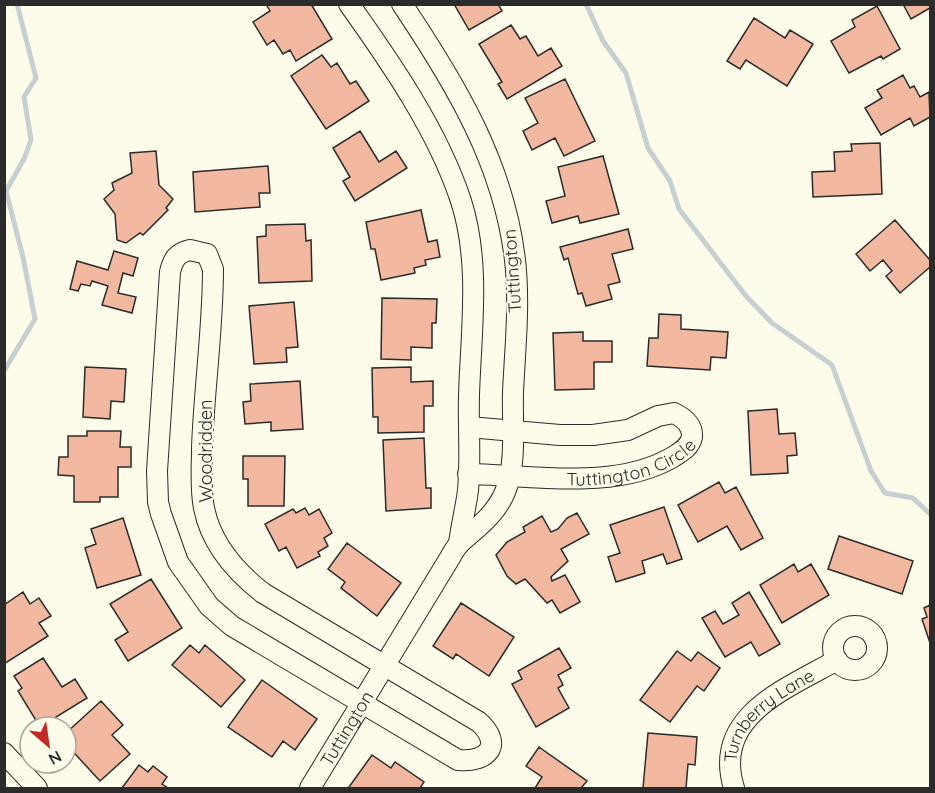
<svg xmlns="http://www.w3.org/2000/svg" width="935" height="793" font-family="Quicksand,sans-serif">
<rect width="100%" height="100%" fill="#fdfbea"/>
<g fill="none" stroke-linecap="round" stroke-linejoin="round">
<path stroke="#c7d0d0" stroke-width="5" d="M586,4l17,37 23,32 22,75 22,33 9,28 67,87 26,27 60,42 39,106 14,22 28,5 17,16
M4,371l31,-52 -12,-62 -17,-66 18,-32 7,-19 -7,-43 12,-19 -19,-74"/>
</g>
<path fill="#f2b8a0" stroke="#2b2b2b" stroke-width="1.5" d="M266,4h45l21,35 -36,22 -6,-11 -7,4 -9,-14 -7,5 -14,-23 17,-11z
M454,4h44l4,7 -33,19z
M903,4h27v4l-19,11z
M877,6l23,43 -17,10 -2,-3 -32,17 -18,-32 24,-14 -3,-7z
M754,18l31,20 5,-8 23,14 -26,42 -41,-26 -6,9 -13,-8z
M511,25l9,14 6,-3 12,20 13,-8 11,18 -55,33 -9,-15 4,-2 -23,-38z
M322,55l9,12 6,-4 13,21 6,-3 13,20 -43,28 -35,-53z
M903,75l7,13 4,-2 6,11 9,-5 1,25 -16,9 -4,-8 -29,17 -16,-27 17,-10 -5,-8z
M565,79l30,62 -31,15 -9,-18 -23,12 -9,-19 15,-8 -13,-25z
M360,131l19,31 17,-11 11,17 -52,33 -12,-20 7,-4 -17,-29z
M880,143l2,51 -69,3 -1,-25 23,-1 -1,-19 18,-1 -1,-7z
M156,151l3,34 14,14 -7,9 2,2 -25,25 -3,-2 -14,10 -9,-3 -2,-26 -11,-15 10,-9 -2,-7 20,-10 -2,-20z
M603,156l16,58 -39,9 -2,-7 -26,7 -6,-22 19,-5 -7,-29z
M268,166l2,27h-11l1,14 -65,5 -2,-40z
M421,210l7,32 9,-2 3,17 -15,3 1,5 -12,3 1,5 -34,7 -6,-31h-4l-5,-27z
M895,220l35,40v7l-30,26 -14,-17 6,-5 -9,-11 -13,11 -14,-17z
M305,224l1,17 5,-1 1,41 -53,2 -2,-46 9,-1v-11z
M628,229l5,20 -21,5 8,28 -12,3 4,14 -26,7 -4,-13 -4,1 -10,-36 -4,2 -4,-13z
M114,251l24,7 -5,18 -10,-3 -5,20 18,4 -4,16 -30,-8 6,-19 -16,-5 -2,5 -9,-2 -3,7 -8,-2 7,-28 31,9z
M382,298l55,1 -1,24h-4v25l-21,-1v13l-30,-1z
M294,302l4,45 -12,1 1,14 -33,2 -5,-58z
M659,314l22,1v14l47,3 -2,26 -15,-1 -1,13 -63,-4 2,-28h9z
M583,332v9h29v21h-18v27l-39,1 -2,-57z
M85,367l41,2 -2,33 -13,-1 -1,18 -27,-2z
M411,367v15l22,-1v25h-9v26l-46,1v-16h-5l-1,-49z
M300,381l3,48 -32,2v-9l-26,2 -2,-22 8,-1 -1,-17z
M777,409l2,25 16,-1 2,22 -10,1 1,17 -37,2 -3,-64z
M87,431h34l-1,16h11v20h-13v30h-18v5h-26v-26l-16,-1 1,-18h9v-21h19z
M424,438l2,50h5v20l-45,3 -3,-71z
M243,456h42l-1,50h-36v-27h-5z
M719,482l6,11 11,-6 27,51 -22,12 -14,-24 -29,16 -20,-37z
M664,507l18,52 -15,5 -4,-10 -21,7 3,12 -29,9 -8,-25 12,-4 -10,-28z
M305,508l4,7 10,-6 13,24 -8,5 4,8 -10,6 2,4 -23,12 -11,-21 -7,4 -14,-27 28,-15 3,4z
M577,513l12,21 -28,15 7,12 -17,16 1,4 13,-6 15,27 -20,11 -8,-13 -5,3 -22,-24 -9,5 -9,-8 -11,-21 11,-13 18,-10 -2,-5 19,-11 9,16 7,-3 9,-11z
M123,518l18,57 -44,13 -12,-40 11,-4 -5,-15z
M839,536l74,25 -11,33 -74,-25z
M347,543l54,40 -24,33 -36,-28 4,-6 -17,-13z
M794,564l4,8 13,-8 18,31 -47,28 -22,-38z
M151,579l31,49 -54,33 -13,-21 13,-8 -18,-28z
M23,592l7,12 9,-6 12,18 -12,7 9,13 -44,28v-59z
M749,592l31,52 -21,12 -8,-14 -26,15 -23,-39 13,-7 8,13 16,-9 -7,-12z
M461,603l53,34 -25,39 -33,-22 -3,5 -20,-13z
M930,605v38l-8,-24 5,-2 -3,-9z
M190,645l9,8 6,-8 40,35 -24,27 -49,-42z
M559,648l12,20 -13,7 5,10 -5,3 11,20 -33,19 -24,-43 10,-5 -4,-8z
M677,651l14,10 7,-9 22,16 -16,23 -7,-5 -27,36 -30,-22z
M43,658l19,29 13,-8 12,19 -47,29 -22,-36 4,-3 -8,-12z
M262,680l55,39 -22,31 -12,-9 -11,16 -44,-30z
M101,701l22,24 -11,10 18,19 -30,27 -34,-37v-11z
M648,733l49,4 -2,28 -7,-1 -2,24h-43z
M539,747l48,34 -6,7h-46l7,-11 -16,-11z
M372,755l19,13 4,-6 29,20 -4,6h-69l-2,-1z
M139,765l9,7 5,-6 14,11 -5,7 6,4h-46z"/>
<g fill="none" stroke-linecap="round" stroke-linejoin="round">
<defs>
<g id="minor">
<path d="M349,4c42,59 89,127 112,197 20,62 10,130 8,194 -1,31 2,64 -1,95 -2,18 -7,35 -9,54"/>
<path d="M190,250l17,4 6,15c0,60 -9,120 -11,179 0,20 -2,41 2,60 7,36 32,64 59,85l216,129c25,23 8,41 -21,38l-226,-134 -23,-20 -31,-44 -17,-48 -3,-12 -1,-31 13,-199c3,-13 7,-19 20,-22z"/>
<path id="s1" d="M468,474c65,1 147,17 205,-17 8,-5 17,-10 19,-20 1,-12 -8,-19 -18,-24l-16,3 -30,14 -35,5h-33l-91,-8"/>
<circle cx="855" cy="648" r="22"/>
<path d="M4,753l33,35"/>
<path id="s2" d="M310,788l138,-227c4,-6 7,-14 13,-19 17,-15 35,-28 44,-50 12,-28 7,-69 8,-100 2,-43 7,-88 2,-132 -11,-96 -60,-177 -113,-256"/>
<path id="s3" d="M734,788c-22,-72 52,-99 103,-128"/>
</g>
</defs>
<use href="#minor" stroke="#2b2b2b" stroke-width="22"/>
<use href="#minor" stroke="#fdfbea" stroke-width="20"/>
</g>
<g text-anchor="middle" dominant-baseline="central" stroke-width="4.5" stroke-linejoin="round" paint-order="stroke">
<g font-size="18" fill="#2b2b2b" stroke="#fdfbea">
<text transform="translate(512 271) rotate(-94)">Tuttington</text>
<text transform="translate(205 451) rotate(-90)">Woodridden</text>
<text stroke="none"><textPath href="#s1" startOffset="166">Tuttington Circle</textPath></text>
<text stroke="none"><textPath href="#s3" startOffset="90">Turnberry Lane</textPath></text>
<text stroke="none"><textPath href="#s2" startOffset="70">Tuttington</textPath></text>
</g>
</g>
<rect width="935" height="793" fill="none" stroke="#2b2b2b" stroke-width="12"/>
<g transform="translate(48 745) rotate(151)"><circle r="28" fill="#fdfbea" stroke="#a9a89e" stroke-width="1.5"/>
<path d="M0-4.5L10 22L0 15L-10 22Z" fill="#c62828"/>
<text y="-9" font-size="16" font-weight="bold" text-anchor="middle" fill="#2b2b2b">N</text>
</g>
</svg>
